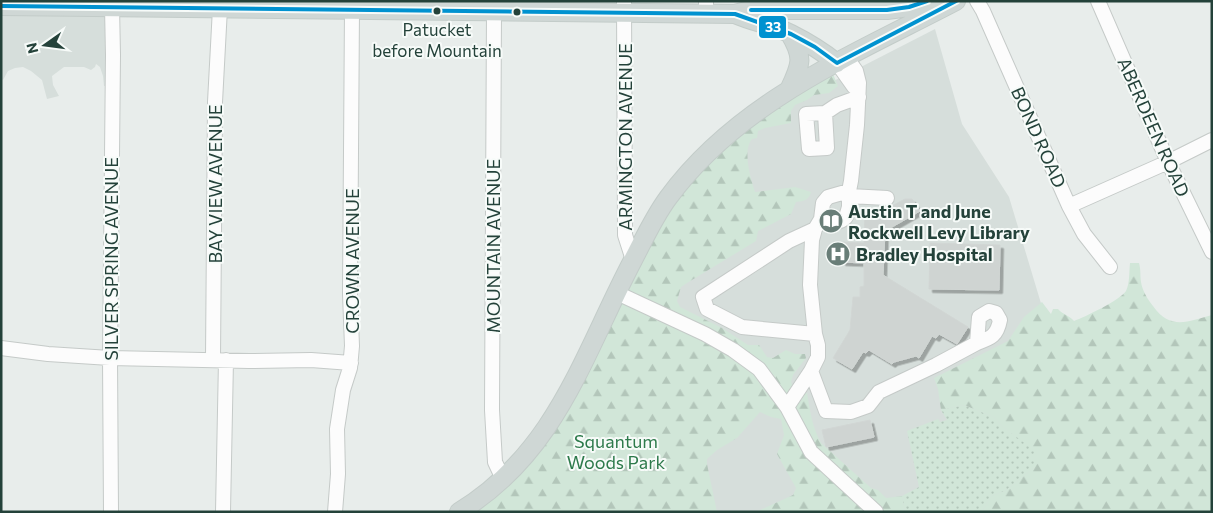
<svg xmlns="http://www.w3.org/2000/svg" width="1213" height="513" font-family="Commissioner,sans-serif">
<defs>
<pattern id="grass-dots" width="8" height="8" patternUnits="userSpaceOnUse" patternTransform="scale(1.25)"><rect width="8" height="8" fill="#d1e6d8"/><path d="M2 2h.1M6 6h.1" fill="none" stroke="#b3c6ba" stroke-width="1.8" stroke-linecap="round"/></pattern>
<pattern id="forest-firs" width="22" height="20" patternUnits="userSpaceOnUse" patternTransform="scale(1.25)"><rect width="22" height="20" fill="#d1e6d8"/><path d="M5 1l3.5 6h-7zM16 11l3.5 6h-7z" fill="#b3c6ba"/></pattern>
<filter id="shadow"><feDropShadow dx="3.5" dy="3.5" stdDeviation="0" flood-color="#0004"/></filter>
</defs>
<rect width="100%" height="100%" fill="#e8edeb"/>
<path fill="#d6dedb" d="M1,1l109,7 -4,78h-2l-1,-10 -3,-9 -4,-3 -1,3 -4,3 -7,-3h-20l-12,9 1,9 6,11 -12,3 -5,-19 -11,-9 -8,-4 -8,1 -7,3 -5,9 -2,-1z
M935,29l27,95 47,73 34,113 -1,172 -37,30h-295l-42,-100 11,-213 104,-92z"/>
<path fill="url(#grass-dots)" d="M964,405l30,12 8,9 33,24v17l-30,24 -14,5 -9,16h-77l-3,-16 17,-9 -12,-56 31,-12 2,3 7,-2 -6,-10z"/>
<path fill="url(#forest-firs)" d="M831,69l7,17 -9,7 -15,2 -7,5 -12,5 -4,6v12l-26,5 -7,3 -1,7 -5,1c-10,12 -1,40 3,53l40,-5 16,5c-2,8 -7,9 -15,10l-5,12 -33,17 -2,10 -69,42 -6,4 -4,14 3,6 42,21 26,17h11l8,12 6,1 13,-8 9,4h10l1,4 -13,17 -2,7c4,8 7,10 16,11 3,17 5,34 14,50l50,45 7,2 8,8 16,-2 3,16h-149l37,-17 3,-7 -19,-34 7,-19 -3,-16 -10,-2 -11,-5 -23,26 -20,12 -10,9v5l10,48h-257l50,-39 183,-307z
M1130,263h9c2,7 1,12 2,19 1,8 7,18 12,24 17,24 34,16 59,9v197h-230l9,-16 14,-5 30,-24v-16l-33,-25 -8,-9 -30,-12 -23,5 -3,-21 -4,-11 74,-37 16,-24 18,-15 9,12 2,-5h5c5,6 11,6 16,12 11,-4 46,-21 52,-30 4,-8 3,-20 4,-28z"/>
<path fill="#cfd4d2" stroke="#d1d6d4" filter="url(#shadow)" d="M905,199h7l8,12 -35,20 -2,44 85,52 -11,17 -18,-10 -3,4 -4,-2 -13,22 -3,-2 -22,6 -2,2 -23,-14 -3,3 -3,-1 -11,17 -19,-11 17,-28 3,-33h7v-10l4,-1v-23l-22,-1 1,-20 21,1 1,-35 21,1z
M930,243l70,2 -1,45 -70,-1z
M870,420l4,17 -48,10 -4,-17z"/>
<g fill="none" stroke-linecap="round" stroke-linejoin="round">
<defs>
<path id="minor" d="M624,1l1,234 8,25
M706,1v11
M977,1l6,10 86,195 15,28 26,33
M1098,1l70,161 44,90
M494,11l-2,399 3,52 8,17
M837,63l17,24 4,1
M825,113l-19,1 3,35 18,-1 -2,-35 12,-8 22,-8
M849,196l38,2
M1069,206l99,-44 44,-22
M821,219c9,5 18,5 25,-2l3,-10v-16l2,-10 6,-56 2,-42 -3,-12 -9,-13
M815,229l-26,12 -86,56 4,12 35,18 73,7
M617,293l88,41 28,16 26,19 28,38 24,45 65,60
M1,348l47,6 62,4 139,3 62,-1 40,3
M213,359l2,-257 5,-94
M811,371l15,40 25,1 17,-6 11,-14 57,-27 41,-22 2,-26 10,-6 7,2 4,7c-3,16 -9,18 -23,23
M787,407l24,-36 7,-14v-12l-3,-11 -5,-49 2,-45 3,-11 6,-10 2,-16 5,-6 21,-6
M111,512l-1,-154 3,-303 -1,-48
M223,512l3,-152
M335,512l3,-38 -1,-45 6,-39 7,-22 2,-22 -2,-52 2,-285"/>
<path id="major" d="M1,6l734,8 15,-4h137l22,-3 19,-6
M735,14c18,8 38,11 56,20 16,8 32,18 46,29
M790,88c11,-23 14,-31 0,-54
M459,512c98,-60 124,-157 174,-252 11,-21 21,-43 35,-62 71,-97 185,-143 288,-197"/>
</defs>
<use href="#minor" stroke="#c5cac8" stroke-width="16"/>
<use href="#major" stroke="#c3ccc9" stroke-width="20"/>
<use href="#minor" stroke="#fcfcfc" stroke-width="14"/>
<use href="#major" stroke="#cfd7d5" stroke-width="18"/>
<defs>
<path id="bus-1" d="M1,6l734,8 56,20 24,13 22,16 119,-62
M751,10h136l22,-3 18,-6"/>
</defs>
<use href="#bus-1" stroke="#f7fbf9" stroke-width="8"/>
<use href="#bus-1" stroke="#0092d0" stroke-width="4"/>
</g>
<defs>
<symbol id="library-disc" viewBox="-11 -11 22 22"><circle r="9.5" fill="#697e78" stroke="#f7fbf9"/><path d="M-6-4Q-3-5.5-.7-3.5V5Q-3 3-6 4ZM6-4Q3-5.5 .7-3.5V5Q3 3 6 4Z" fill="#fff"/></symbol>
<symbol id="hospital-disc" viewBox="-11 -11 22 22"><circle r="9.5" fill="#697e78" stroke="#f7fbf9"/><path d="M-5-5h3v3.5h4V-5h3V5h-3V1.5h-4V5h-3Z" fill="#fff"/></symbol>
</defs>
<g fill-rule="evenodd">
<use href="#library-disc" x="817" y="207" width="28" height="28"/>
<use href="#hospital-disc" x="824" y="240" width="28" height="28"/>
</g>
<g fill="#24423a" stroke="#f7fbf9" stroke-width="2">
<circle cx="437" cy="11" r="4.5"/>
<circle cx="517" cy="12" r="4.5"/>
</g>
<g text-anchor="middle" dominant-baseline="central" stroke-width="4" stroke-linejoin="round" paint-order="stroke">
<g font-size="17" fill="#24423a" stroke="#f7fbf9">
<text x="437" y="29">Patucket<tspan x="437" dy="21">before Mountain</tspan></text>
</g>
<g font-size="18" fill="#24423a" stroke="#f7fbf9">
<text transform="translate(1154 127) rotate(66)">ABERDEEN ROAD</text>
<text transform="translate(625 137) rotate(-90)">ARMINGTON AVENUE</text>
<text transform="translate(1039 137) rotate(66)">BOND ROAD</text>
<text transform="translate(215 184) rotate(-90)">BAY VIEW AVENUE</text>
<text transform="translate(493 246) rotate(-90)">MOUNTAIN AVENUE</text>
<text transform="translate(111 259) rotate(-90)">SILVER SPRING AVENUE</text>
<text transform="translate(352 261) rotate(-90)">CROWN AVENUE</text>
</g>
<g font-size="18" font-weight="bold" fill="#24423a" stroke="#f7fbf9" text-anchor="start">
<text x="848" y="211">Austin T and June<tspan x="848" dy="21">Rockwell Levy Library</tspan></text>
<text x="856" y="254">Bradley Hospital</text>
</g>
<g font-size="18" fill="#2d7a4b" stroke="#f7fbf9">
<text x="616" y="441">Squantum<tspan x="616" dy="21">Woods Park</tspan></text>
</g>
</g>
<rect stroke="#f7fbf9" stroke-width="2" x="758" y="15" width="29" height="24" rx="5" fill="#0092d0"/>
<g font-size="14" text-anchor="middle" font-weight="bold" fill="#fff">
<text x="773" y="32">33</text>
</g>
<rect width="1213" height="513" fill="none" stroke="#24423a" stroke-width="5"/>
<g transform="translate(45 45) rotate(256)" stroke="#f7fbf9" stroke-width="4" paint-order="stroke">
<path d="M0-4L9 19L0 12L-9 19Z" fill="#24423a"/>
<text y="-8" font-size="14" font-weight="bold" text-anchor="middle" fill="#24423a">N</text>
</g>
</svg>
